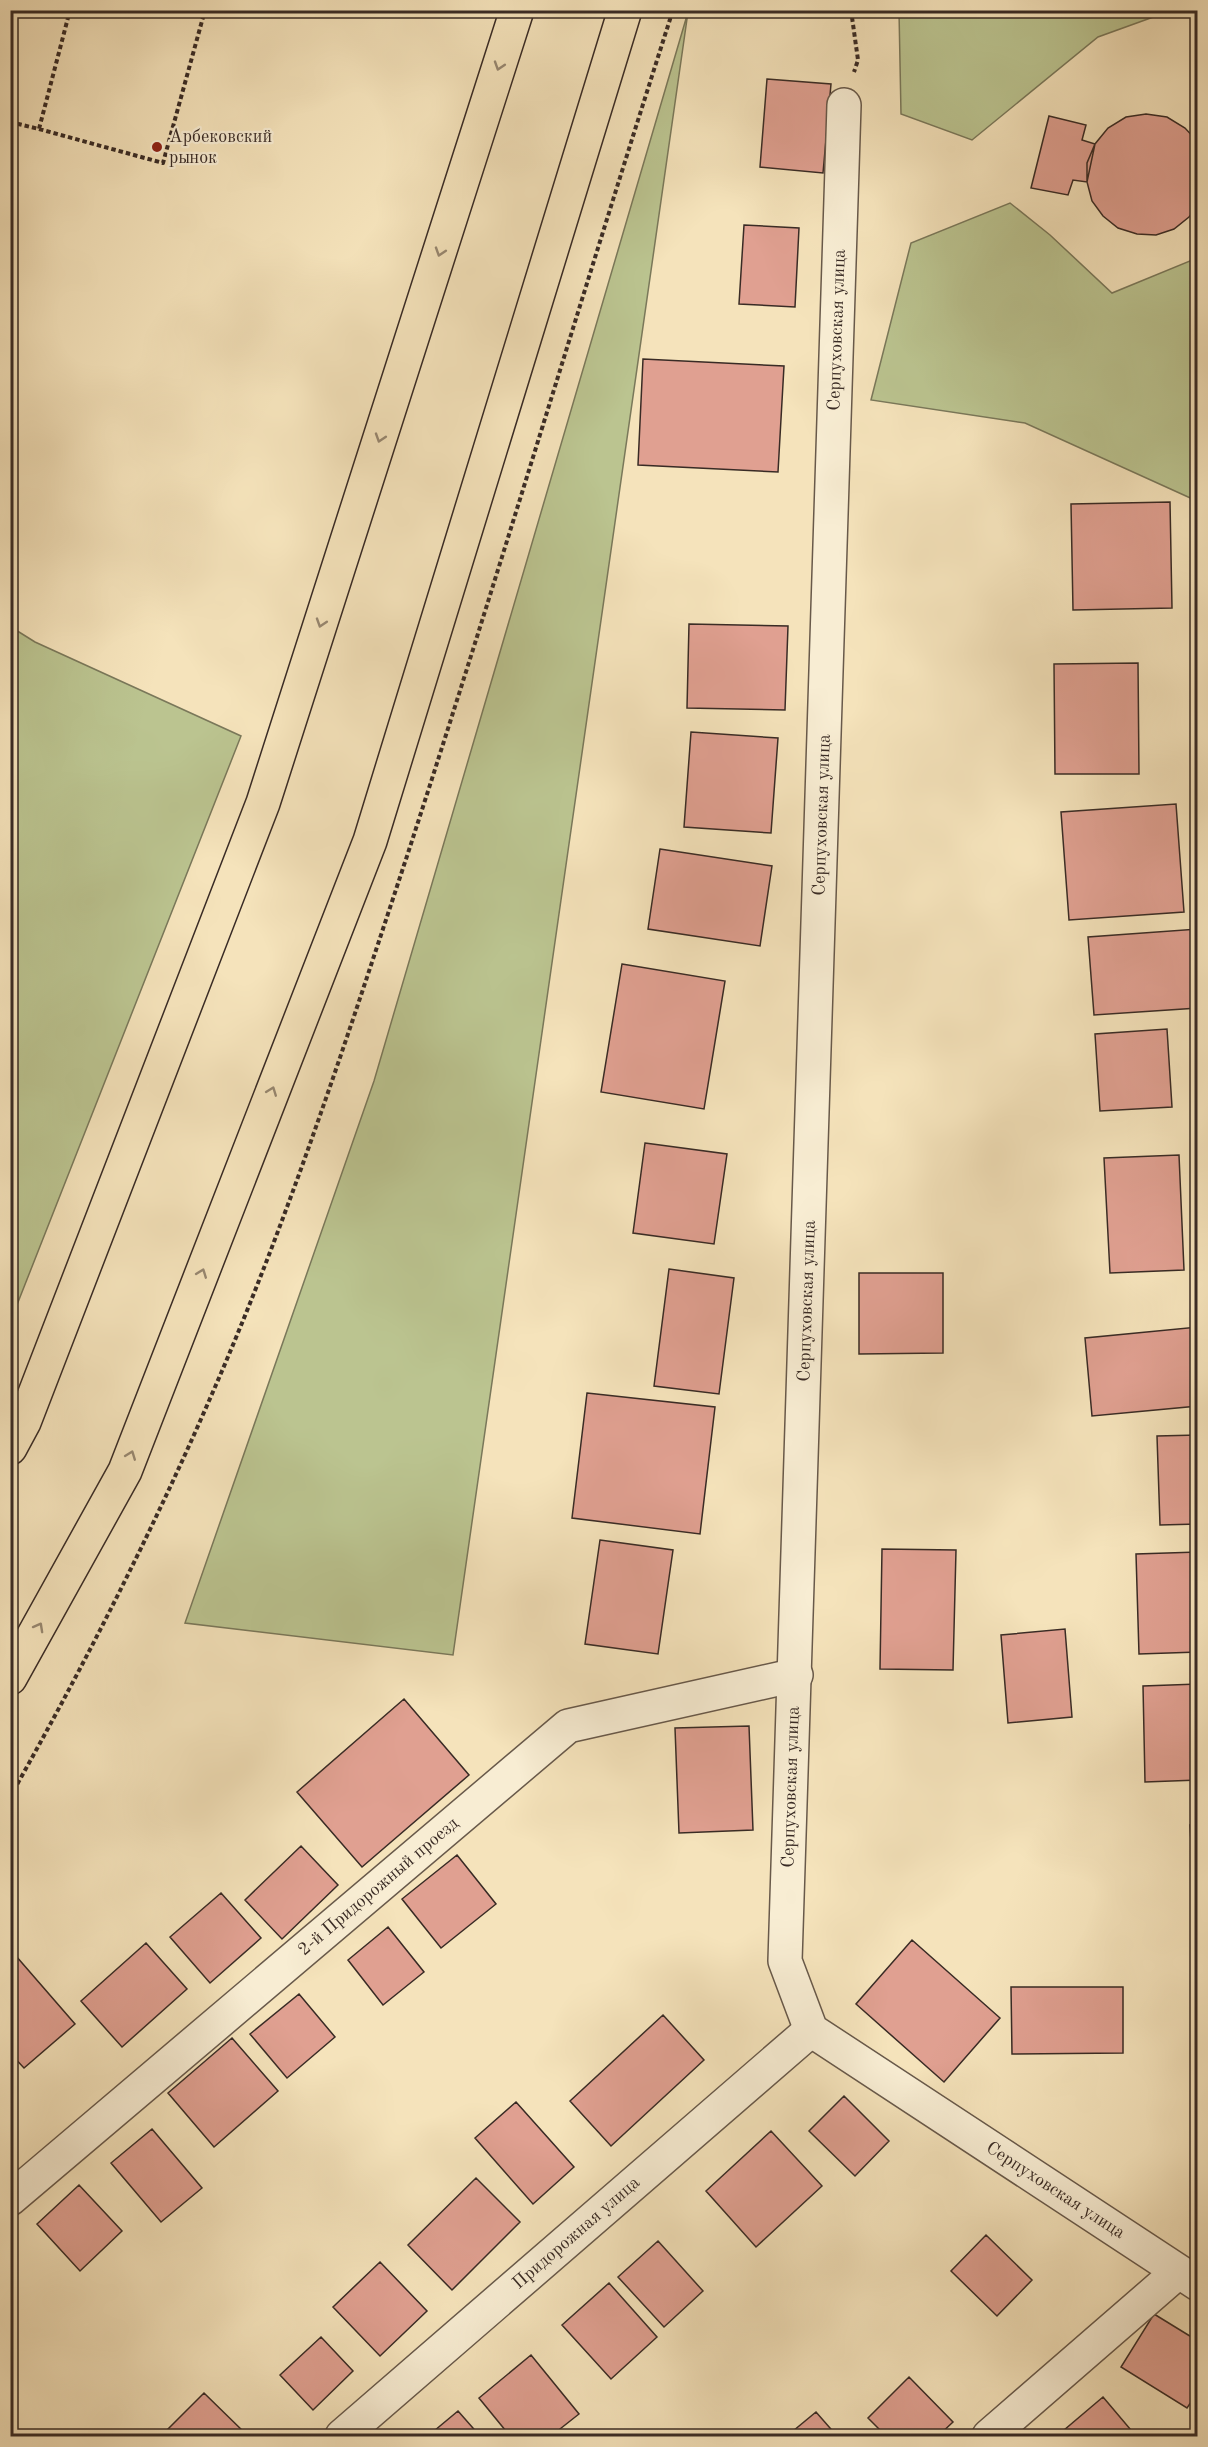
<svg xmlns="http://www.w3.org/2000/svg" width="1208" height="2447" font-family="'Old Standard TT',serif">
<rect width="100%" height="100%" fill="#f5e3bb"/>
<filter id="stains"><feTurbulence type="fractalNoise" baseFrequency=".00333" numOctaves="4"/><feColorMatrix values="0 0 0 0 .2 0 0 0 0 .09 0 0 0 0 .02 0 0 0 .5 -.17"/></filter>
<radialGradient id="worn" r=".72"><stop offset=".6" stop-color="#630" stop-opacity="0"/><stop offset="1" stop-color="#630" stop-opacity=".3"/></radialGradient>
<path fill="#bbc490" stroke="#7a785a" stroke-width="1.5" d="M899,11v-1l271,1 -72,26 -126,103 -71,-26z
M688,12l-235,1643 -268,-32 189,-542z
M1010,203l40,32 62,58 85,-35v243l-172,-78 -154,-23 40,-157z
M11,627l24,15 206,94 -230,584z"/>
<path fill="#e0a091" stroke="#392b25" stroke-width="1.5" d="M767,79l64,5 -8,89 -63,-6z
M1146,114l21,3 18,11 13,14v64l-9,11 -15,12 -18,6 -19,-1 -19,-6 -15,-12 -11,-15 -5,-19v-19l8,-19 13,-16 18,-11z
M1049,116l37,9 -4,15 13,4 -8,38 -14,-2 -5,15 -37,-7z
M744,225l55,3 -4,79 -56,-3z
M643,359l141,7 -6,106 -140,-7z
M1170,502l2,106 -99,2 -2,-106z
M689,624l99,2 -3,84 -98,-2z
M1138,663l1,111h-84l-1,-110z
M691,732l87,6 -7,95 -87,-6z
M1176,804l8,108 -115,8 -8,-108z
M660,849l112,17 -12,80 -112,-17z
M1198,929v79l-104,7 -6,-78z
M622,964l103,17 -21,128 -103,-17z
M1167,1029l5,78 -72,4 -5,-77z
M645,1143l82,11 -13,90 -81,-11z
M1179,1155l5,115 -74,3 -6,-115z
M669,1269l65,9 -15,116 -65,-8z
M859,1273h84v80l-84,1z
M1198,1327v79l-106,10 -7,-78z
M587,1393l128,14 -15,127 -128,-16z
M1198,1435v89l-38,1 -3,-89z
M600,1540l73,10 -15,104 -73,-10z
M882,1549l74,1 -3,120 -73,-1z
M1198,1552v100l-59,2 -3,-100z
M1065,1629l7,88 -64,6 -7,-88z
M1198,1684v96l-53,2 -2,-96z
M404,1699l65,76 -107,92 -65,-75z
M749,1726l4,104 -74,3 -4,-105z
M1198,1824v92h-3l-5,-91z
M301,1846l37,39 -56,54 -37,-39z
M457,1855l39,49 -55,44 -39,-49z
M221,1893l40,45 -51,45 -40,-46z
M388,1927l36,45 -41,33 -35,-45z
M912,1940l88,78 -56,64 -88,-78z
M1191,1941h7v91h-4z
M146,1943l41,46 -65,58 -41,-46z
M16,1956l59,68 -51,44 -14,-15v-93z
M1011,1987h112v66l-111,1z
M299,1994l36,43 -48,41 -37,-44z
M663,2015l41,45 -93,86 -41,-45z
M232,2038l46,53 -64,56 -46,-54z
M844,2096l45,45 -34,35 -46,-45z
M516,2102l58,65 -41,37 -58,-66z
M152,2129l50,59 -41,34 -50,-59z
M771,2131l51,55 -66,61 -50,-56z
M476,2178l44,44 -68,68 -44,-45z
M79,2185l43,46 -42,40 -43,-47z
M986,2235l46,45 -35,36 -46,-45z
M658,2241l45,50 -39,36 -46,-50z
M380,2262l47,49 -47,45 -47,-49z
M609,2283l48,54 -46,42 -49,-54z
M1154,2314l44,27v51l-11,16 -66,-41z
M321,2337l32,34 -40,39 -33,-35z
M531,2355l48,59 -28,22h-41l-31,-38z
M909,2377l44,45 -15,14h-52l-18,-18z
M204,2393l44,43h-87z
M1103,2397l33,39h-79z
M458,2411l22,25h-52z
M816,2412l21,24h-50z"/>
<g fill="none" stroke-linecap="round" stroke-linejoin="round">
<defs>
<g id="street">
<path id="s1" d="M844,105l-59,1856 26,69 387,254"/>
<path id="s2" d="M10,2199l558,-473 228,-51"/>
<path id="s3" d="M342,2436l469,-406"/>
<path d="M989,2436l189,-164"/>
</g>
<path id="primary" d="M10,1448l14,-26 239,-619 254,-793
M10,1678l115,-207 245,-630 255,-831"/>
</defs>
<use href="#street" stroke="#68594a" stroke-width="36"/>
<use href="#primary" stroke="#392b25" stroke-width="36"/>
<path stroke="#392b25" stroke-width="4" stroke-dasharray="4.5 3" stroke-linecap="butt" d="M851,10l7,50 -4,12
M10,122l29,7 31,-119
M39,129l124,34 42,-153
M10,1797c74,-131 142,-265 202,-403 77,-176 136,-359 196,-541 91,-280 175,-562 265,-843"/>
<use href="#street" stroke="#f8edd3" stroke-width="33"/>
<use href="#primary" stroke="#f5e3bb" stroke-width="33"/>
</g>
<defs><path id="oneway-chevron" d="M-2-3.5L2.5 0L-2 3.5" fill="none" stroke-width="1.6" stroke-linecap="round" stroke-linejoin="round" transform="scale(1.5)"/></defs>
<g stroke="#978770">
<use href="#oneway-chevron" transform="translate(499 66) rotate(108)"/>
<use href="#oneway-chevron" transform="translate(440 252) rotate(108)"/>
<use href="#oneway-chevron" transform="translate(380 438) rotate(108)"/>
<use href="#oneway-chevron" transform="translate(321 623) rotate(108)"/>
<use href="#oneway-chevron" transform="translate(272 1091) rotate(-69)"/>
<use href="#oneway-chevron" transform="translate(202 1273) rotate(-69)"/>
<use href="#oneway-chevron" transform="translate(131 1455) rotate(-69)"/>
<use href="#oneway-chevron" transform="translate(39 1627) rotate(-61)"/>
</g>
<circle fill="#8f2418" stroke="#f8edd3" stroke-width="2" cx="157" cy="147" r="6"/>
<g text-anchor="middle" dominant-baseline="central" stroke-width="4.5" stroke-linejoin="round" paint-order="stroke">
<g font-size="18" fill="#392b25" stroke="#f8edd3" text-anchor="start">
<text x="169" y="137">Арбековский<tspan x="169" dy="21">рынок</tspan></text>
</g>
<g font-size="18" fill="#392b25" stroke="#f8edd3">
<text transform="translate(837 330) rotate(-88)">Серпуховская улица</text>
<text transform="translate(822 815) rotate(-88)">Серпуховская улица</text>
<text transform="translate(807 1301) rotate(-88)">Серпуховская улица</text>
<text transform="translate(791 1787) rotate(-88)">Серпуховская улица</text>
<text stroke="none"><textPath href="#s2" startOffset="483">2-й Придорожный проезд</textPath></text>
<text stroke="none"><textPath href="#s1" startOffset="2223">Серпуховская улица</textPath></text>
<text stroke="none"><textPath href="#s3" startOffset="310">Придорожная улица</textPath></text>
</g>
</g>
<rect width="1208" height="2447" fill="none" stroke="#f5e3bb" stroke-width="36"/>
<rect x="12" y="12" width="1184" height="2423" fill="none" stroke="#392b25" stroke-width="3"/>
<rect x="18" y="18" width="1172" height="2411" fill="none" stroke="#392b25" stroke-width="1.5"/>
<rect width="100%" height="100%" filter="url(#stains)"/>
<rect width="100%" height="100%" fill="url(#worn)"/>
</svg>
